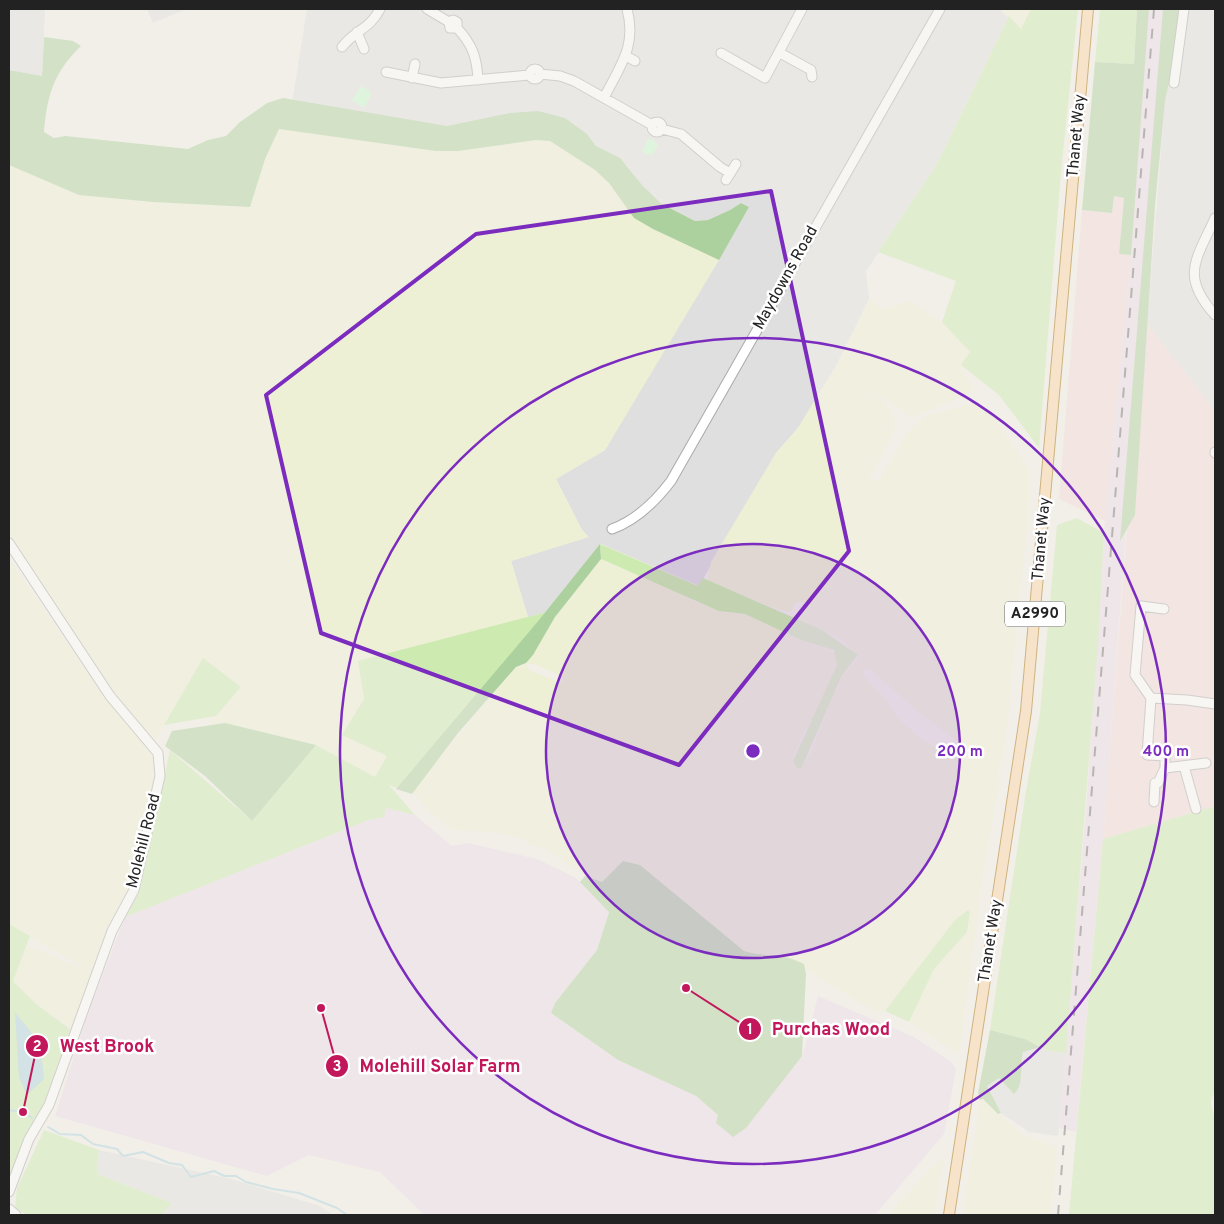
<svg xmlns="http://www.w3.org/2000/svg" width="1224" height="1224" font-family="Overpass,sans-serif">
<rect width="100%" height="100%" fill="#f2efe9"/>
<path fill="#e0dfdf" d="M9,9h36l-3,67 -33,-6z
M147,9h39l-33,14z
M307,9h696l-1,2 7,5 -73,150 -70,105 3,28 -33,67 -38,62 -22,25 -77,133 -98,-42 -54,68 -19,5 -17,-56 77,-24 -6,-7 -26,-51 49,-29 144,-243 -8,-4 -11,7 -22,10 -13,1 -32,-17 -20,-18 -16,-20 -31,-20 -9,-12 -140,-5 -155,-26z
M1181,9h34v402l-68,-87 18,-223 10,-45z
M1025,1039l24,12 17,2 -8,83 -29,-4 -28,-19 -15,-27z
M99,1150l132,29 89,27 13,9h-171l10,-12 -75,-29z"/>
<path fill="#f2dad9" d="M1114,196l10,2 -5,56 12,1 -26,266 -46,-22 23,-289 30,3z
M1147,324l68,87v395l-112,33 24,-310 8,-14z"/>
<path fill="#ebdbe8" d="M1137,9h44l-6,47 -10,45 -10,104 -20,310 -9,16 -23,308 -27,293 -17,-4 28,-331 18,-276 26,-266 8,-190z
M386,808l29,7 37,31 16,-3 69,16 39,19 33,33 -12,39 -42,53 -4,10 67,47 78,36 22,19 84,-58 16,-61 96,41 36,24 6,8 -12,65 -69,81h-451l-44,-43 -71,-17 -42,21 -212,-60 32,-101 38,-98 244,-97 14,-3z"/>
<path fill="#eef0d5" fill-rule="evenodd" d="M1003,9h28l-10,20 -20,-18z
M279,129l157,22h22l78,-11 14,1 45,29 14,13 25,35 19,11 66,31 -114,190 -49,29 26,51 7,7 -78,24 17,56 -170,44 6,38 -22,36 45,21 -12,21 -59,-32 -91,-22 -17,2 33,-38 -38,-29 -47,81h-4l-29,-30 -94,-138 -20,-35v-371l71,30 73,7 97,5 15,-48z
M869,299l15,11 25,-9 33,21 28,30 -9,13 13,26 -62,26 -39,-25 14,13 9,18 -2,8 -25,48 6,2 6,-3 27,-46 19,-17 44,-11 13,3 7,6 38,56v40l-25,246 -7,20 3,6 -16,86 -23,175 -2,7 -4,3 -46,-30 25,-53 33,-37 3,-20 -2,-2 -13,10 -61,82 -13,11 -10,-4 -66,-40 -1,-5 -30,-10 -15,1 -15,-4 -121,-89 -21,20 -17,-6 -40,-28 -14,-2 -8,-7 -29,-7 -41,-2 -21,-16 -21,-23 105,-124 7,-1 10,-11 22,-38 46,-58 14,7 67,26 12,9 34,12 17,1 56,26 36,12v13l-23,55 -10,12 -10,24 -1,5 3,6 5,1 10,-15 22,-58 5,-7 4,-13 18,-18 -21,-19 -40,-18 8,-18h-11l-5,10 -14,-3 -69,-28v-4l3,-15 65,-109 22,-25 38,-62zM526,663l11,2 24,11 2,5 -4,1 -18,-7 -12,-5zM868,668l55,48 45,33 4,6 -1,3 -6,2 -12,-3 -33,-19 -22,-20 -12,-19 -22,-23 -2,-5z
M9,559l91,130 49,58 8,18v13l-25,112 -59,140 -37,-26 -23,-24 9,-24 7,-10 51,22 -1,-3 -70,-40z
M983,1099l41,37 33,11 -6,68h-88l17,-115z
M944,1156l-9,59h-47l41,-45z"/>
<path fill="#cdebb0" d="M1031,9h47l-17,163 -22,276 -40,-53 -38,-30 9,-13 -28,-30 14,-41 -78,-29 59,-88 72,-148 12,13z
M1100,9h37l-3,55 -39,-2z
M1077,518l27,15 -6,111 -32,409 -17,-2 -24,-12 -35,-9 36,-239 14,-78 17,-188z
M600,544l98,42 5,-8 119,52 36,25 -16,20 -41,94 -5,-2 -3,-6 44,-96 -3,-15 -33,-10 -56,-26 -26,-3 -118,-52z
M547,612l-150,176 -8,-3 26,30 -29,-7 -2,9 -15,3 -244,97 14,-24 31,-143 82,71 64,-76 59,32 12,-21 -45,-21 22,-36 -6,-38z
M203,658l38,29 -25,29 -52,9z
M1215,806v282l-4,14 4,19v94h-146l34,-376z
M968,910l2,2 -3,20 -33,37 -25,53 -24,-11 70,-91z
M9,924l21,12 -17,45 23,23 34,25 -23,69 -38,84z
M44,1130l55,20 -2,24 75,29 -10,12h-135l-12,-7 2,-20z"/>
<path fill="#add19e" d="M1137,9h12l-18,246 -12,-1 5,-56 -10,-2 -2,17 -30,-3 13,-148 39,2z
M1163,9h18l-6,47 -10,45 -10,104 -20,310 -15,26z
M44,37l29,4 8,5c-27,26 -34,49 -37,86l10,6 11,-2 123,13 20,-9 18,-4 14,-14 27,-19 16,-5 164,28 63,-13 28,-2 27,7 22,16 9,12 24,12 23,28 19,18 33,17 13,-1 22,-10 11,-7 8,4 -30,53 -66,-31 -19,-11 -25,-35 -14,-13 -45,-29 -14,-1 -78,11h-22l-157,-22 -14,30 -15,48 -97,-5 -74,-7 -70,-30v-95l33,6z
M600,544l1,15 -46,58 -22,38 -7,8 -10,4 -58,66 -46,61 -16,-5 143,-169z
M225,723l91,22 -64,76 -47,-45 -40,-30 7,-15z
M623,861l17,4 104,86c24,7 36,1 60,13l2,10 -4,82 -56,72 -13,9 -17,-14 2,-8 -22,-19 -78,-36 -67,-47 4,-10 42,-53 12,-38 -29,-30 5,-6 17,6z
M990,1030l35,9 15,8 -17,5c-4,13 2,32 -9,42l-15,-16 -12,8 14,27 -3,1 -15,-15 -3,1 -2,-7z"/>
<path fill="#c8facc" d="M361,86l9,5 1,4 -7,13 -12,-8z
M648,138l7,3 3,5 -6,9 -10,-3z"/>
<path fill="#aad3df" d="M15,1013c22,24 26,33 29,66l-17,16 -8,-17z"/>
<g fill="none" stroke-linecap="round" stroke-linejoin="round">
<path stroke="#aad3df" stroke-width="2" d="M9,1110l14,2 9,6
M48,1127l12,7 21,1 12,9 24,5 6,7 20,-4 26,11 13,2 9,12 23,-6 10,5h12l10,6 27,7 26,4 38,15 10,7"/>
<defs>
<path id="minor" d="M427,9l22,13
M457,28h-7l-1,-6 4,-2 4,2v6c15,16 20,29 21,52
M357,32l7,17
M342,47c13,-17 28,-18 38,-38
M721,53l44,25 37,-69
M780,53l31,17 1,7
M626,56l9,5
M530 74a5 5 0 1 1 10 0a5 5 0 1 1-10 0Z
M386,72l55,11 88,-8
M540,74l20,2 14,5 78,44
M412,78l3,-14
M1174,83l10,-74
M604,98c16,-32 33,-52 23,-89
M652 127a5 5 0 1 1 10 0a5 5 0 1 1-10 0Z
M662,129l19,5 39,33 10,6
M726,180l10,-16
M1215,218c-19,42 -35,58 0,97
M1215,452v1
M612,529c25,-9 43,-27 59,-48l269,-472
M9,543l101,153 48,57 2,23 -26,114 -22,41 -63,174 -20,34 -20,53
M1164,609l-23,-3 -6,69 16,23 -4,57 18,1v12l41,-5
M1151,698l36,2 28,4
M1184,766l12,43
M1154,802l1,-19h3l7,-15
M9,1209l7,6"/>
<path id="major" d="M949,1215l77,-504 62,-702"/>
</defs>
<use href="#minor" stroke="#a9a9a9" stroke-width="11"/>
<use href="#major" stroke="#a06b00" stroke-width="12"/>
<use href="#minor" stroke="#fff" stroke-width="9"/>
<use href="#major" stroke="#fcd6a4" stroke-width="10"/>
<path stroke="#707070" stroke-width="2" stroke-dasharray="10 10" stroke-linecap="butt" d="M1058,1215l96,-1206"/>
</g>
<path d="M0 0H1224V1224H0ZM771,191l78,360 -170,214 -358,-132 -55,-238 210,-161z" fill="#f2efe9" fill-opacity=".55" fill-rule="evenodd"/>
<path fill="none" stroke="#7b2cbf" stroke-width="4" stroke-linejoin="round" d="M771,191l78,360 -170,214 -358,-132 -55,-238 210,-161z"/>
<circle cx="753" cy="751" r="207" fill="#7b2cbf" fill-opacity=".12"/>
<g fill="none" stroke="#7b2cbf" stroke-width="2.5">
<circle cx="753" cy="751" r="207"/>
<circle cx="753" cy="751" r="413"/>
</g>
<g text-anchor="middle" dominant-baseline="central" stroke-width="5" stroke-linejoin="round" paint-order="stroke">
<rect fill="#fff" stroke="#646464" stroke-width="1" x="1005" y="601.5" width="60" height="25" rx="4"/>
<g font-size="15" font-weight="bold" fill="#222">
<text x="1035" y="614">A2990</text>
</g>
<g font-size="16" fill="#222" stroke="#fff">
<text transform="translate(1077 136) rotate(-85)">Thanet Way</text>
<text transform="translate(786 278) rotate(-61)">Maydowns Road</text>
<text transform="translate(1042 539) rotate(-85)">Thanet Way</text>
<text transform="translate(144 841) rotate(-76)">Molehill Road</text>
<text transform="translate(991 941) rotate(-81)">Thanet Way</text>
</g>
</g>
<circle cx="753" cy="751" r="8" fill="#7b2cbf" stroke="#fff" stroke-width="2.5"/>
<g font-size="15" text-anchor="middle" font-weight="bold" fill="#7b2cbf" stroke="#fff" stroke-width="5" stroke-linejoin="round" paint-order="stroke">
<text x="960" y="756">200 m</text>
<text x="1166" y="756">400 m</text>
</g>
<path fill="none" stroke="#c2185b" stroke-width="2" d="M686 988L750 1029M23 1112L37 1046M321 1008L337 1066"/>
<g fill="#c2185b" stroke="#fff" stroke-width="2">
<circle cx="686" cy="988" r="5"/>
<circle cx="23" cy="1112" r="5"/>
<circle cx="321" cy="1008" r="5"/>
<circle cx="750" cy="1029" r="12"/>
<circle cx="37" cy="1046" r="12"/>
<circle cx="337" cy="1066" r="12"/>
</g>
<g font-size="15" text-anchor="middle" font-weight="bold" fill="#fff">
<text x="750" y="1034">1</text>
<text x="37" y="1051">2</text>
<text x="337" y="1071">3</text>
</g>
<g font-size="18" text-anchor="middle" font-weight="bold" fill="#c2185b" stroke="#fff" stroke-width="5" stroke-linejoin="round" paint-order="stroke">
<text x="831" y="1035">Purchas Wood</text>
<text x="107" y="1052">West Brook</text>
<text x="440" y="1072">Molehill Solar Farm</text>
</g>
<rect width="1224" height="1224" fill="none" stroke="#222222" stroke-width="20"/>
</svg>
